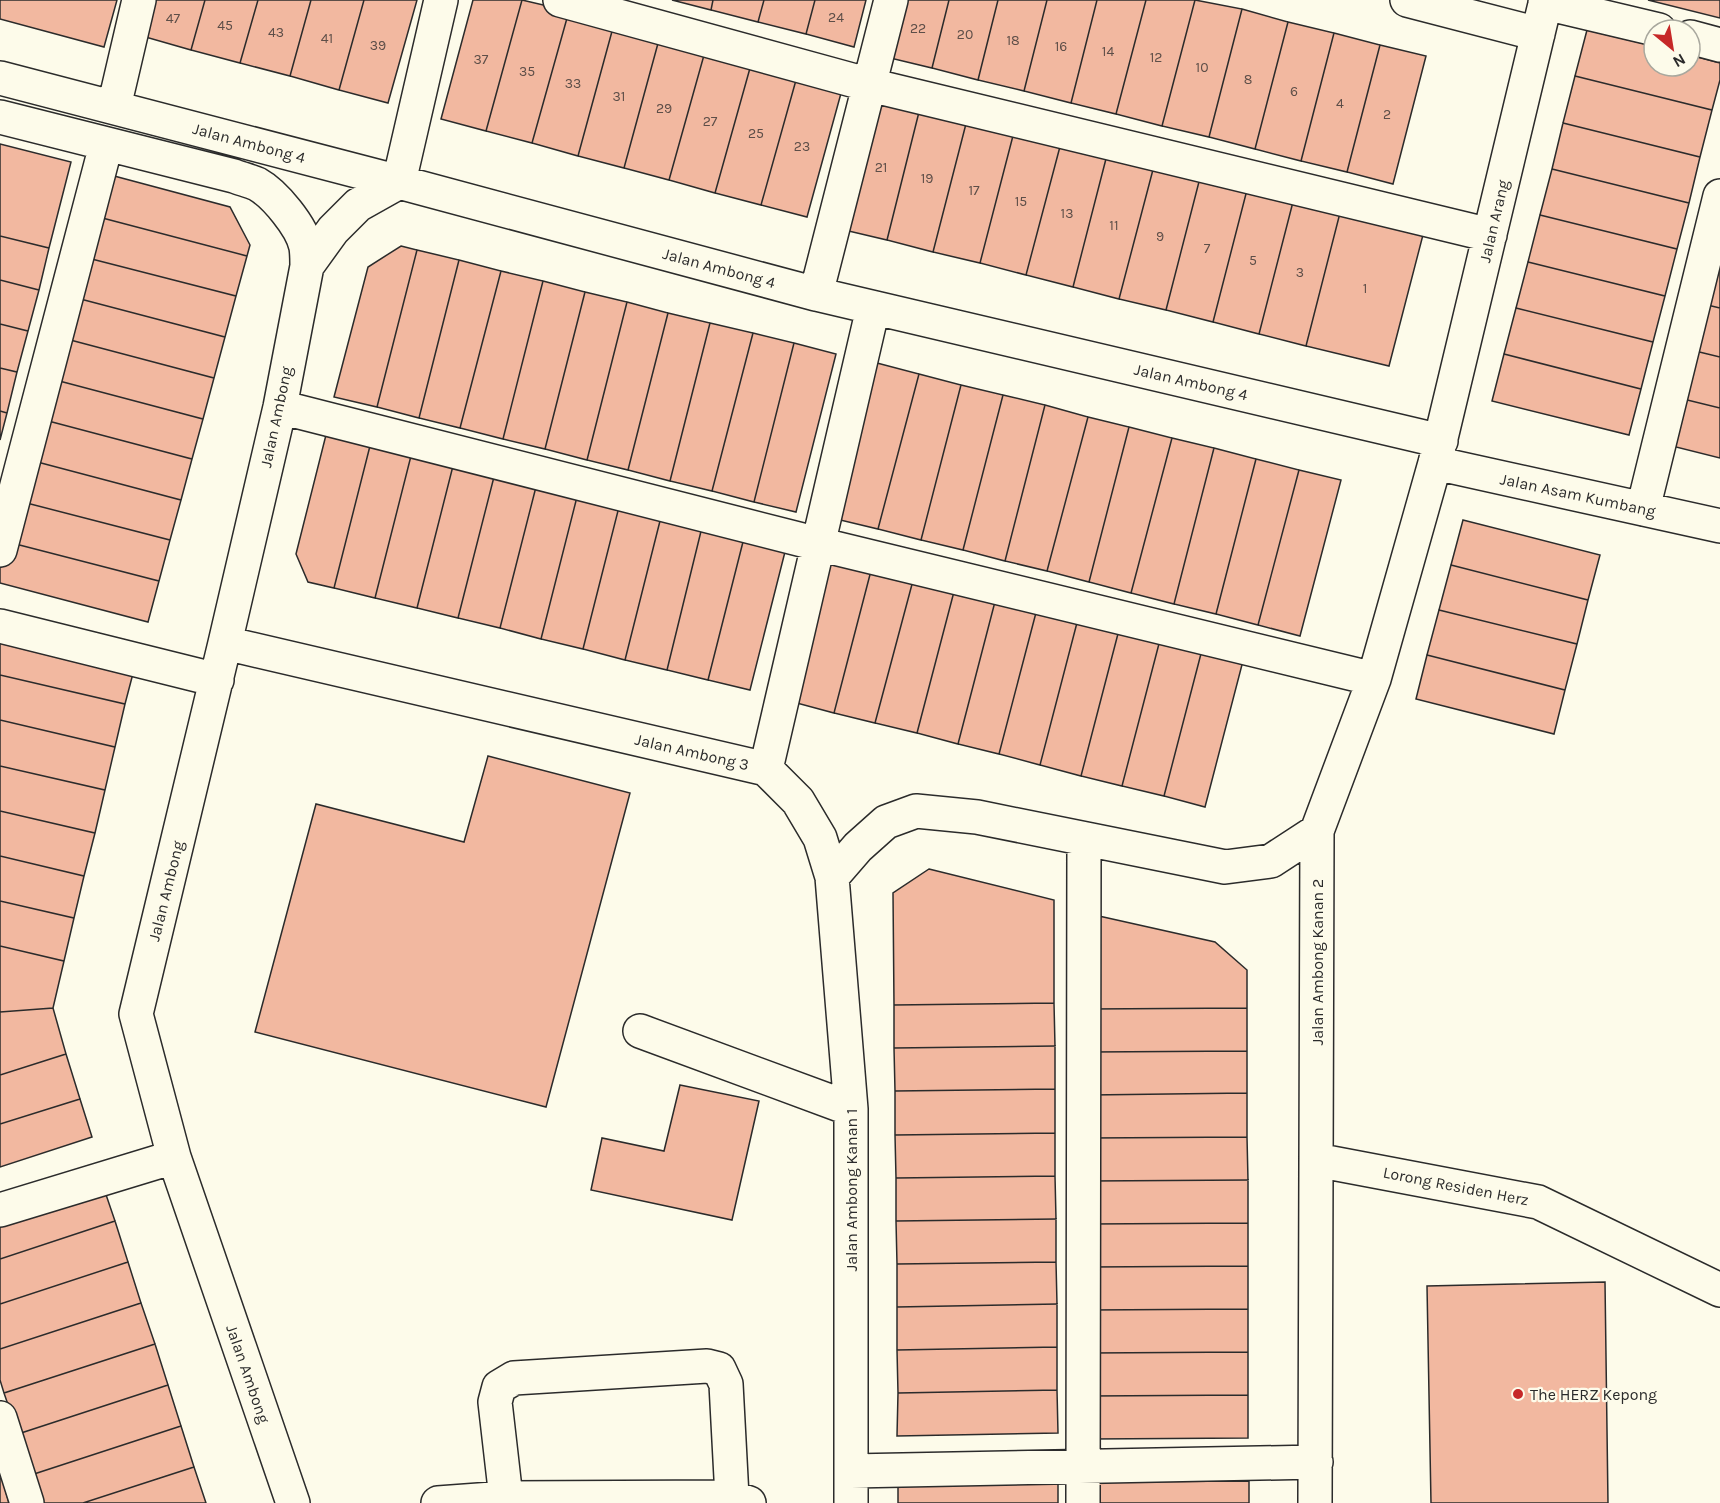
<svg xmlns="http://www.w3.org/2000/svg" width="1720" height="1503" font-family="Karla,sans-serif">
<rect width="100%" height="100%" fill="#fdfbea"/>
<path fill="#f2b8a0" stroke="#2b2b2b" stroke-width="1.5" d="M0,0h117l-13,47 -104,-28z
M152,0h53l-14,50 -49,-14z
M205,0h53l-18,63 -49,-13z
M258,0h53l-21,76 -50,-13z
M311,0h53l-25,90 -49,-14z
M364,0h53l-29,103 -49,-13z
M473,0h49l-36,131 -45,-12z
M522,0l47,11 -37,132 -46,-12z
M672,0h41l-2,10z
M713,0h51l-6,22 -47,-12z
M764,0h51l-9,34 -48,-12z
M815,0h51l-12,47 -48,-13z
M900,0h49l-17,68 -46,-11z
M949,0h49l-20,80 -46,-12z
M998,0h49l-23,91 -46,-11z
M1047,0h50l-26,103 -47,-12z
M1097,0h49l-30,114 -45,-11z
M1146,0h49l-33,126 -46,-12z
M1195,0l47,9 -33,128 -47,-11z
M1648,0h72v18z
M1242,9l46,13 -33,127 -46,-12z
M569,11l45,13 -36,132 -46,-13z
M1288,22l46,11 -33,128 -46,-12z
M614,24l46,12 -36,132 -46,-12z
M1587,30l67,16v20h36v-11l30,8v17l-8,30 -137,-34z
M1334,33l46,12 -33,127 -46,-11z
M660,36l46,12 -37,132 -45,-12z
M1380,45l46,11 -33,128 -46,-12z
M706,48l46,13 -37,132 -46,-13z
M752,61l46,12 -37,132 -46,-12z
M798,73l45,13 -36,131 -46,-12z
M1575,76l137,34 -12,47 -137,-34z
M875,93l46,11 -34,136 -47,-11z
M921,104l47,12 -35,136 -46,-12z
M968,116l47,12 -35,135 -47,-11z
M1563,123l137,34 -11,46 -137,-34z
M1015,128l47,11 -36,136 -46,-12z
M1062,139l46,12 -35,136 -47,-12z
M0,144l71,18 -22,86 -49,-12z
M1108,151l47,11 -36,137 -46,-12z
M1155,162l46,12 -35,136 -47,-11z
M1552,169l137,34 -12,46 -137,-34z
M103,173l127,34 20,38 -3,11 -156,-41z
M1201,174l47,12 -35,136 -47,-12z
M1248,186l46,12 -35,136 -46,-12z
M1294,198l47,11 -35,137 -47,-12z
M1341,209l83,22 -35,135 -83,-20z
M91,215l156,41 -11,40 -156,-40z
M1540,215l137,34 -12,47 -137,-34z
M0,236l49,12 -10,42 -39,-10z
M401,246l16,4 -40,157 -43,-10 34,-130z
M417,250l42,10 -40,158 -42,-11z
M80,256l156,40 -11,41 -156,-41z
M1720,258v50l-21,-5z
M459,260l42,11 -41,157 -41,-10z
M1528,262l137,34 -12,46 -137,-34z
M501,271l42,10 -40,158 -43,-11z
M0,280l39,10 -11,41 -28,-7z
M543,281l42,11 -40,157 -42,-10z
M585,292l42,10 -40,158 -42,-11z
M69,296l156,41 -11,41 -155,-41z
M627,302l41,11 -40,157 -41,-10z
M1699,303l21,5v49l-33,-8z
M1516,308l137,34 -12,47 -137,-35z
M668,313l42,10 -40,158 -42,-11z
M710,323l43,10 -41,158 -42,-10z
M0,324l28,7 -11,41 -17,-4z
M753,333l41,10 -40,159 -42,-11z
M59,337l155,41 -11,41 -155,-41z
M794,343l42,11 -40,158 -42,-10z
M1687,349l33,8v51l-45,-11z
M1504,354l137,35 -12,46 -137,-34z
M877,363l42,11 -41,155 -42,-10z
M0,368l17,4 -10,41 -7,-2z
M919,374l42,11 -40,155 -43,-11z
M48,378l155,41 -11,40 -155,-41z
M961,385l42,10 -40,155 -42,-10z
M1003,395l42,10 -40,156 -42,-11z
M1675,397l45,11v50l-56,-14z
M1045,405l43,12 -41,154 -42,-10z
M0,411l7,2 -7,27z
M1088,417l41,10 -40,155 -42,-11z
M37,418l155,41 -11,41 -155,-41z
M328,427l44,11 -38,150 -26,-6 -12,-28z
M1129,427l43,11 -41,155 -42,-11z
M372,438l41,10 -38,150 -41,-10z
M1172,438l42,10 -40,156 -43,-11z
M413,448l42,10 -38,150 -42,-10z
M1214,448l42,11 -40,155 -42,-10z
M455,458l41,11 -38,149 -41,-10z
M26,459l155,41 -11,40 -155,-40z
M1256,459l43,11 -41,155 -42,-11z
M496,469l42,10 -38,149 -42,-10z
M1299,470l42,10 -41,156 -42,-11z
M538,479l41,10 -38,150 -41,-11z
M579,489l42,10 -38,150 -42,-10z
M621,499l42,10 -38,151 -42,-11z
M15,500l155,40 -11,41 -155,-40z
M663,509l41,10 -37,151 -42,-10z
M704,519l42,11 -38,150 -41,-10z
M1463,520l137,35 -12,45 -137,-35z
M746,530l42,10 -38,150 -42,-10z
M4,541l155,40 -11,41 -148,-39v-29z
M832,553l41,10 -39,150 -41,-11z
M873,563l42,10 -40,150 -41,-10z
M1451,565l137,35 -11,44 -138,-34z
M915,573l41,11 -39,149 -42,-10z
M956,584l41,10 -39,150 -41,-11z
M997,594l41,11 -39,149 -41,-10z
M1038,605l41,10 -39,150 -41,-11z
M1439,610l138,34 -12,46 -138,-35z
M1079,615l41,11 -39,150 -41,-11z
M1120,626l41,10 -39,150 -41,-10z
M0,630l136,32 -11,42 -125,-29z
M1161,636l42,10 -39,150 -42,-10z
M1203,646l41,11 -39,150 -41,-11z
M1427,655l138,35 -11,44 -138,-35z
M0,675l125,29 -10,43 -115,-27z
M0,720l115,27 -10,43 -105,-24z
M488,756l142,37 -84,314 -291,-75 61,-228 148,38z
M0,766l105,24 -10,43 -95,-22z
M0,811l95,22 -11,43 -84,-20z
M0,856l84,20 -10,42 -74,-17z
M929,869l125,31v103l-160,2 -1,-112z
M0,901l74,17 -10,43 -64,-15z
M1090,914l125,28 32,28v38l-157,1z
M0,946l64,15 -11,47 -53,4z
M1054,1003l1,43 -161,2v-43z
M53,1008l13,46 -66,21v-63z
M1247,1008v43l-156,1 -1,-43z
M1055,1046v43l-160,2 -1,-43z
M1247,1051v42l-157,2 1,-43z
M66,1054l14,45 -80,25v-49z
M680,1085l79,16 -27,119 -141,-30 11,-52 62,13z
M1055,1089v44l-160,2v-44z
M1247,1093v44l-156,1 -1,-43z
M80,1099l12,38 -92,30v-43z
M1055,1133v43l-159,2 -1,-43z
M1247,1137l1,43 -158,1 1,-43z
M1055,1176l1,43 -160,2v-43z
M101,1180l14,41 -115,38v-46z
M1248,1180v43l-157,1 -1,-43z
M1056,1219v43l-159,2 -1,-43z
M115,1221l13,41 -128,42v-45z
M1248,1223v43l-157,1v-43z
M128,1262l13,41 -141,46v-45z
M1056,1262l1,42 -160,3v-43z
M1248,1266v43l-158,1 1,-43z
M1605,1282l3,221h-177l-4,-217z
M141,1303l14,41 -151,49 -4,-13v-31z
M1057,1304v43l-160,3v-43z
M1248,1309v43l-157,1 -1,-43z
M155,1344l13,41 -150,49 -14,-41z
M1057,1347v43l-159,3 -1,-43z
M1248,1352v43l-157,1v-43z
M168,1385l13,41 -150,49 -13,-41z
M1057,1390l1,43 -161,3 1,-43z
M1248,1395v43l-157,1v-43z
M181,1426l13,41 -111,36h-43l-9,-28z
M194,1467l12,36h-123z
M1058,1474v29h-160v-27z
M2,1478l7,25h-9v-24z
M1249,1481v22h-156l-1,-21z"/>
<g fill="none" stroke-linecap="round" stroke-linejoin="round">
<defs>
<path id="minor" d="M560,0l310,85 620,150
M1407,0l131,34
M1545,3l114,27
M1690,37l30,8
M0,78l399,104 417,112 625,147
M114,107l25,-107
M0,117l234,59c8,3 16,5 23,8 18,10 45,43 49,63 1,6 1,13 1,19l-27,141 -55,236 -89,371 38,143 119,346
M307,266l26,-36 25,-25 41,-23 42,-182
M816,294l75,-294
M280,407l538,137 556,135
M1435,463l285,63
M1643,509l77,-313
M0,550l106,-405
M0,626l217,54
M225,643l541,126 32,32 22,37 12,39 19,232v394
M766,769l107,-461
M832,877l26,-30 28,-25 30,-11 61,6 248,50 46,-6 46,-30
M640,1031l211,78
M1316,1160l222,42 182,88
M0,1210l174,-53
M0,1418l27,85
M851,1471l465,-9
M506,1498l-11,-96 4,-15 15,-9 193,-12 12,3 7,15 6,113
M438,1503l68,-5 226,-1 17,6
M1083,1503l1,-664
M1315,1503l2,-672 57,-152 61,-216 111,-463"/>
</defs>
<use href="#minor" stroke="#2b2b2b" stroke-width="36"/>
<use href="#minor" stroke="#fdfbea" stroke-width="33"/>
</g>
<circle fill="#c62828" stroke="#fdfbea" stroke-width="2" cx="1518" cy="1394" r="6"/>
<g text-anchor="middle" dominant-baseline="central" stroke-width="4.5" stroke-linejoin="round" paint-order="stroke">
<g font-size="14" fill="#5d4e48">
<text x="836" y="17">24</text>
<text x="173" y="18">47</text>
<text x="225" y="25">45</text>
<text x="918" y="28">22</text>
<text x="276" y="32">43</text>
<text x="965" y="34">20</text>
<text x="327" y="38">41</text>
<text x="1013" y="40">18</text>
<text x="378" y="45">39</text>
<text x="1061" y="46">16</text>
<text x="1108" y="51">14</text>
<text x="1156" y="57">12</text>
<text x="481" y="59">37</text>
<text x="1202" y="67">10</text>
<text x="527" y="71">35</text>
<text x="1248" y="79">8</text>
<text x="573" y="83">33</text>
<text x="1294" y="91">6</text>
<text x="619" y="96">31</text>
<text x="1340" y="103">4</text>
<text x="664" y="108">29</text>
<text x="1387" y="114">2</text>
<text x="710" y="121">27</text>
<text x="756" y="133">25</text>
<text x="802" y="146">23</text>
<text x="881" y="167">21</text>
<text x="927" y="178">19</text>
<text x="974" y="190">17</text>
<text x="1021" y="201">15</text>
<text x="1067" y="213">13</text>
<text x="1114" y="225">11</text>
<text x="1160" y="236">9</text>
<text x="1207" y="248">7</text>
<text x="1253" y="260">5</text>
<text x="1300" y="272">3</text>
<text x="1365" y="288">1</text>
</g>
<g font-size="16" fill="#2b2b2b" stroke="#fdfbea">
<text transform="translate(249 143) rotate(15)">Jalan Ambong 4</text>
<text transform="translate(1494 221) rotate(-77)">Jalan Arang</text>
<text transform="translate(719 268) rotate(15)">Jalan Ambong 4</text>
<text transform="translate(1191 382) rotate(13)">Jalan Ambong 4</text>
<text transform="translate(276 417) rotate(-78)">Jalan Ambong</text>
<text transform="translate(1578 495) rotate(12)">Jalan Asam Kumbang</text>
<text transform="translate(692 752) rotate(13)">Jalan Ambong 3</text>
<text transform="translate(166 891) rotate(-76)">Jalan Ambong</text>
<text transform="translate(1317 962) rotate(-90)">Jalan Ambong Kanan 2</text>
<text transform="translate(1456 1186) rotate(11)">Lorong Residen Herz</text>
<text transform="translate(851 1190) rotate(-90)">Jalan Ambong Kanan 1</text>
<text transform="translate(248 1374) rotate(71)">Jalan Ambong</text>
</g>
<g font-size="16" fill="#2b2b2b" stroke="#fdfbea" text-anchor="start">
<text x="1530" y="1394">The HERZ Kepong</text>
</g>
</g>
<g transform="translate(1672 48) rotate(150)"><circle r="28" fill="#fdfbea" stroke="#a9a89e" stroke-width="1.5"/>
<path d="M0-4.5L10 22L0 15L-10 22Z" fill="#c62828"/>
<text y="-9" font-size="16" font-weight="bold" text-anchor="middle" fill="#2b2b2b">N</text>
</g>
</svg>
